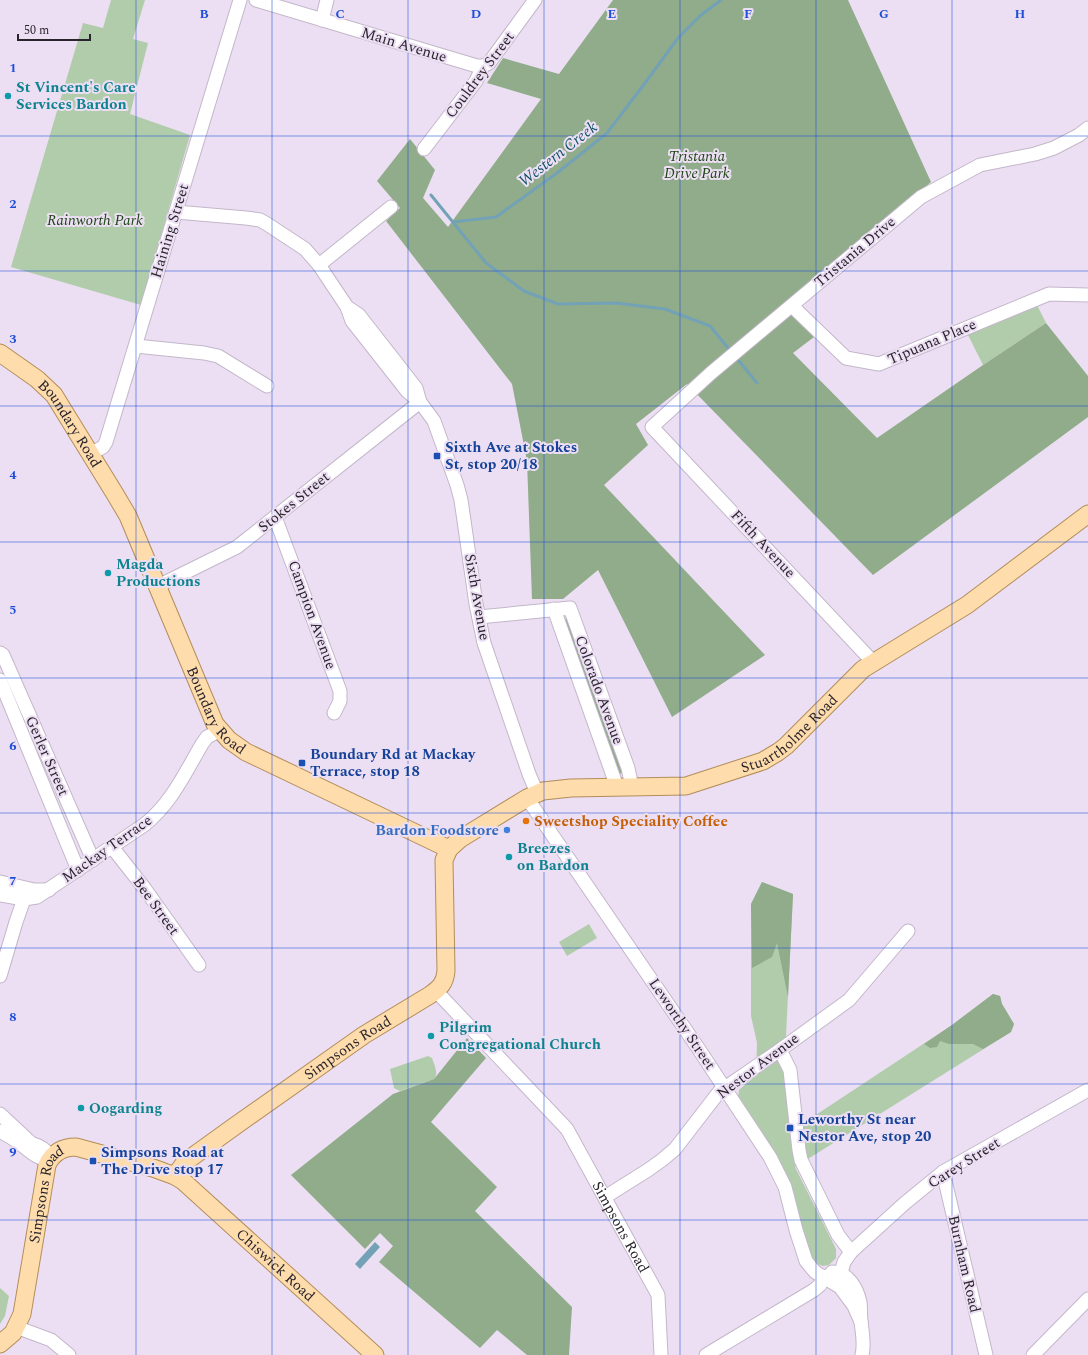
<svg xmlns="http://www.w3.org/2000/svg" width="1088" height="1355" font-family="Spectral,serif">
<rect width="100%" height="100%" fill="#ecdff3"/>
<path fill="#b1ccab" d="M111,0h34l-12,39 15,4 -18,71 60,21 -49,170 -130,-38 72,-244 20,5z
M1036,303l10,20 -63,42 -17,-34z
M762,882l31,12 -9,182 6,56 162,-107 41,-31 7,2 2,8 12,20 -3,8 -216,135 41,82v9l-7,7 -6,1 -6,-2 -8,-11 -17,-61 -54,-94 1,-8 17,-15 1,-32 -6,-27v-112z
M589,924l8,14 -30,18 -8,-14z
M428,1056l4,2c2,6 7,16 2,21l-34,12 -6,-3 -4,-19z
M0,1288l9,8 -4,20 -5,8z"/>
<path fill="#90ac8a" d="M613,0h235l83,182 -145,123 28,32 -21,16 84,85 106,-73 63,-42 42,53v41l-215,158 -186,-191 -51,40 12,21 -44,40 161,170 -93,62 -74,-147 -35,29h-31l-5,-138 -15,-77 -126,-163 14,-13 -23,-27 33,-42 25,31 -12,28 25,29 93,-128 -54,-16 16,-25 56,16z
M573,615l50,158 -5,1 -59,-152z
M762,882l31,12 -5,103 -11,-54 -5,14 -20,11 -1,-64z
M993,994l7,2 2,8 12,20 -3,8 -28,17 -10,-5h-24l-9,-3 -3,6 -7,1 -6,-4 28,-19z
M467,1038l19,20 -55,64 66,65 -22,24 97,96 -3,48h-42l-30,-25 -17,18 -101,-86 14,-16 -13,-13 -15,16 -74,-74 102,-81 41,-15z"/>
<path fill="#73a2b6" d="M375,1242l5,5 -20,22 -5,-5z"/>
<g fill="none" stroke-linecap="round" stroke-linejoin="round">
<path stroke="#73a2b6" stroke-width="3" d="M431,195l55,68 38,28 34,13 58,-1 49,6 45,17 18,22
M453,222l43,-5 61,-44 50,-40 38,-50 33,-45 23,-23 20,-15
M739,361l18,22"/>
<defs>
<g id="minor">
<path d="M256,0l221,66h6l6,-3 46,-63"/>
<path d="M322,20l5,-20"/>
<path d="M424,149l52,-68 7,-15"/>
<path d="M176,212l70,6 14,2 7,4 38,25 14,16 28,42 5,14 55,70 13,11 14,19 23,64 4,15 15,104 8,39 45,131 8,19"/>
<path d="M319,265l72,-58"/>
<path d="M792,306l54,52 33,6 170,-70 39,1"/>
<path d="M347,307l12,8 57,73 4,14"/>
<path d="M136,346l68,7 14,3 49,30"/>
<path d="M90,454l13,-7 3,-5 134,-442"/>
<path d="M275,517l65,174v10l-6,12"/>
<path d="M158,586l79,-39 183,-145"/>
<path d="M554,609l63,178"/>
<path d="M479,617l91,-9 58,160 4,19"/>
<path d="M0,653l3,2 90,205"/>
<path d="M873,662l-221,-235 59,-54 210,-176 59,-32 55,-11 19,-6 25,-13 9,-7"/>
<path d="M0,680l78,190"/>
<path d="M527,798l171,250 72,109 15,30 11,43 10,31 9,11 25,15 14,19 7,16"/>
<path d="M112,847l33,42 54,76"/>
<path d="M0,882l34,8h15"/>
<path d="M0,895l24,4 13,-2 107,-72c27,-21 41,-52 58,-81l5,-7 12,-6"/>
<path d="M0,976l16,-54 8,-23"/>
<path id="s1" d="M436,991l131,138 91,166 3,60"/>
<path d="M780,1050l10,20 9,80 2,10 37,75 13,17"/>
<path d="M0,1114l31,29"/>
<path d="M0,1131c6,4 13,7 19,12 10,7 18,17 31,16 -3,-13 -19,-17 -31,-16"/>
<path d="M943,1172l43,183"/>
<path d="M605,1197l43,-27 14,-10 13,-11 44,-57 61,-42 69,-50 59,-69"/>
<path d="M832,1272c16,0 25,16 28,30 1,6 0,12 1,19 1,12 4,22 1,34"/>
<path d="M841,1273l3,-11 7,-10 54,-49 38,-31 145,-82"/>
<path d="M16,1327l35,13 18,15"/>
<path d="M706,1355l108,-65 6,-5 4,-8 7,-2"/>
<path d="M1033,1355l55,-56"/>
</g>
<g id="major">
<path id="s2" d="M0,353l37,26 17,16 61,99 13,22 87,208 14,16 17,12 203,97"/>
<path id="s3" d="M175,1176l10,-14 50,-36 129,-91 66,-40c10,-7 15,-12 16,-24l-2,-111 5,-11 11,-10 67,-41 16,-7 28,-3 115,-2 77,-25 15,-9 8,-6 77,-77 104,-64 121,-91"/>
<path id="s4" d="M0,1344l13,-11 9,-19 25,-149c6,-13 16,-18 29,-18l77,21 22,8 8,5 192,174"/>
</g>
</defs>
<use href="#minor" stroke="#c3b7ca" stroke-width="15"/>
<use href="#major" stroke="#b38d5a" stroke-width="19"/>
<use href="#minor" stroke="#fff" stroke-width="13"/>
<use href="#major" stroke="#fedcab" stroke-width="17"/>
</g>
<path fill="none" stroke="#1d4ed8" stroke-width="1" stroke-opacity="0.55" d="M136,0v1355M272,0v1355M408,0v1355M544,0v1355M680,0v1355M816,0v1355M952,0v1355M0,136h1088M0,271h1088M0,406h1088M0,542h1088M0,678h1088M0,813h1088M0,948h1088M0,1084h1088M0,1220h1088"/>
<g fill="#0f9aa8" stroke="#ecdff3" stroke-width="1.5">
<circle cx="8" cy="96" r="4"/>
<circle cx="108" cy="573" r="4"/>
<circle cx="509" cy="857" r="4"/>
<circle cx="431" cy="1036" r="4"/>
<circle cx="81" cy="1108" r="4"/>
</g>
<g fill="#1a4fb4" stroke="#ecdff3" stroke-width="1.5">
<rect x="433" y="452" width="8" height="8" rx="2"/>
<rect x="298" y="759" width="8" height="8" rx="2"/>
<rect x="786" y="1124" width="8" height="8" rx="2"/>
<rect x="89" y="1157" width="8" height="8" rx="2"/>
</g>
<circle fill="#e8710a" stroke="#ecdff3" stroke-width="1.5" cx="526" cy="821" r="4"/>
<circle fill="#3f7fe0" stroke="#ecdff3" stroke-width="1.5" cx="507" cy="830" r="4"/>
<g text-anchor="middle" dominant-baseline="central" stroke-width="4" stroke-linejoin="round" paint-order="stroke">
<g font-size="15" fill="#2a252d" stroke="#ecdff3">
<text transform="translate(404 45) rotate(17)">Main Avenue</text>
<text transform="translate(480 75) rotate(-53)">Couldrey Street</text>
<text transform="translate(170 231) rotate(-73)">Haining Street</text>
<text transform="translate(855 252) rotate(-40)">Tristania Drive</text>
<text transform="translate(932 342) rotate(-23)">Tipuana Place</text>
<text stroke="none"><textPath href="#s2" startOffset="101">Boundary Road</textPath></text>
<text transform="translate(294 502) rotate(-39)">Stokes Street</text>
<text transform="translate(763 544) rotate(47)">Fifth Avenue</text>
<text transform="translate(477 597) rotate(80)">Sixth Avenue</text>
<text transform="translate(312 615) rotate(70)">Campion Avenue</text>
<text transform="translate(599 690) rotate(70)">Colorado Avenue</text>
<text stroke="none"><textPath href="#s2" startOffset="425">Boundary Road</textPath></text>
<text stroke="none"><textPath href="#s3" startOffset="839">Stuartholme Road</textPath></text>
<text transform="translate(47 756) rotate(66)">Gerler Street</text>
<text transform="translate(107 849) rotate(-35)">Mackay Terrace</text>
<text transform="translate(156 906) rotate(54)">Bee Street</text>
<text transform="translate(682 1024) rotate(56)">Leworthy Street</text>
<text stroke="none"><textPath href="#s3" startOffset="216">Simpsons Road</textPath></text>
<text transform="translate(758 1066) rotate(-37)">Nestor Avenue</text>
<text transform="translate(964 1163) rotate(-32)">Carey Street</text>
<text stroke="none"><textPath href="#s4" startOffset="161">Simpsons Road</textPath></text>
<text stroke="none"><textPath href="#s1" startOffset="302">Simpsons Road</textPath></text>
<text transform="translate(964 1264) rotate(77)">Burnham Road</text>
<text stroke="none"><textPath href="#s4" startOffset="463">Chiswick Road</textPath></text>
</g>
<g font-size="15" font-weight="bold" fill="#0d838f" stroke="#ecdff3" text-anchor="start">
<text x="16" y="87">St Vincent's Care<tspan x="16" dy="17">Services Bardon</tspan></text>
<text x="116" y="564">Magda<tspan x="116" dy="17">Productions</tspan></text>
<text x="517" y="848">Breezes<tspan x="517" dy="17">on Bardon</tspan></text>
<text x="439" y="1027">Pilgrim<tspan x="439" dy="17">Congregational Church</tspan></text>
<text x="89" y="1108">Oogarding</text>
</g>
<g font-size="15" font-style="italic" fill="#1d4514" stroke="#ecdff3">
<text x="697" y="156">Tristania<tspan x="697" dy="17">Drive Park</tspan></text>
<text x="95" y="220">Rainworth Park</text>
</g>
<g font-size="15" font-weight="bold" fill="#164399" stroke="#ecdff3" text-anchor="start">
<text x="445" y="447">Sixth Ave at Stokes<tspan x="445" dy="17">St, stop 20/18</tspan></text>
<text x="310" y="754">Boundary Rd at Mackay<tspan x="310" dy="17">Terrace, stop 18</tspan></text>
<text x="798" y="1119">Leworthy St near<tspan x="798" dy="17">Nestor Ave, stop 20</tspan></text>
<text x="101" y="1152">Simpsons Road at<tspan x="101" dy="17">The Drive stop 17</tspan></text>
</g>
<g font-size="15" font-weight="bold" fill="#c56008" stroke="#ecdff3" text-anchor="start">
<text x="534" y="821">Sweetshop Speciality Coffee</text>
</g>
<g font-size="15" font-weight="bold" fill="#366cbe" stroke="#ecdff3" text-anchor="end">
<text x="499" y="830">Bardon Foodstore</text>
</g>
<g font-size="16" font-style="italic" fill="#0f5065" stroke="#ecdff3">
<text transform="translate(558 154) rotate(-38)">Western Creek</text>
</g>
</g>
<g font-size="13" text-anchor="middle" font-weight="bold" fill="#1d4ed8" stroke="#ecdff3" stroke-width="4" stroke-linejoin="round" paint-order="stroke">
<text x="204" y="18">B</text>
<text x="340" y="18">C</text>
<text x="476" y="18">D</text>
<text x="612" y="18">E</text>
<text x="748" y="18">F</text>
<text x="884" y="18">G</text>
<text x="1020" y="18">H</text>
<text x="13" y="72">1</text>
<text x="13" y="208">2</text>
<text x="13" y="343">3</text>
<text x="13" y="479">4</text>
<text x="13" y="614">5</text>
<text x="13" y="750">6</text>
<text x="13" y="885">7</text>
<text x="13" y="1021">8</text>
<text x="13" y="1156">9</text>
</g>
<path d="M18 34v6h72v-6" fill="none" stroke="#2a252d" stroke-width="2"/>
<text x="24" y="34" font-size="12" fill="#2a252d" stroke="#ecdff3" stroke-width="3" paint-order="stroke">50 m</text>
</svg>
